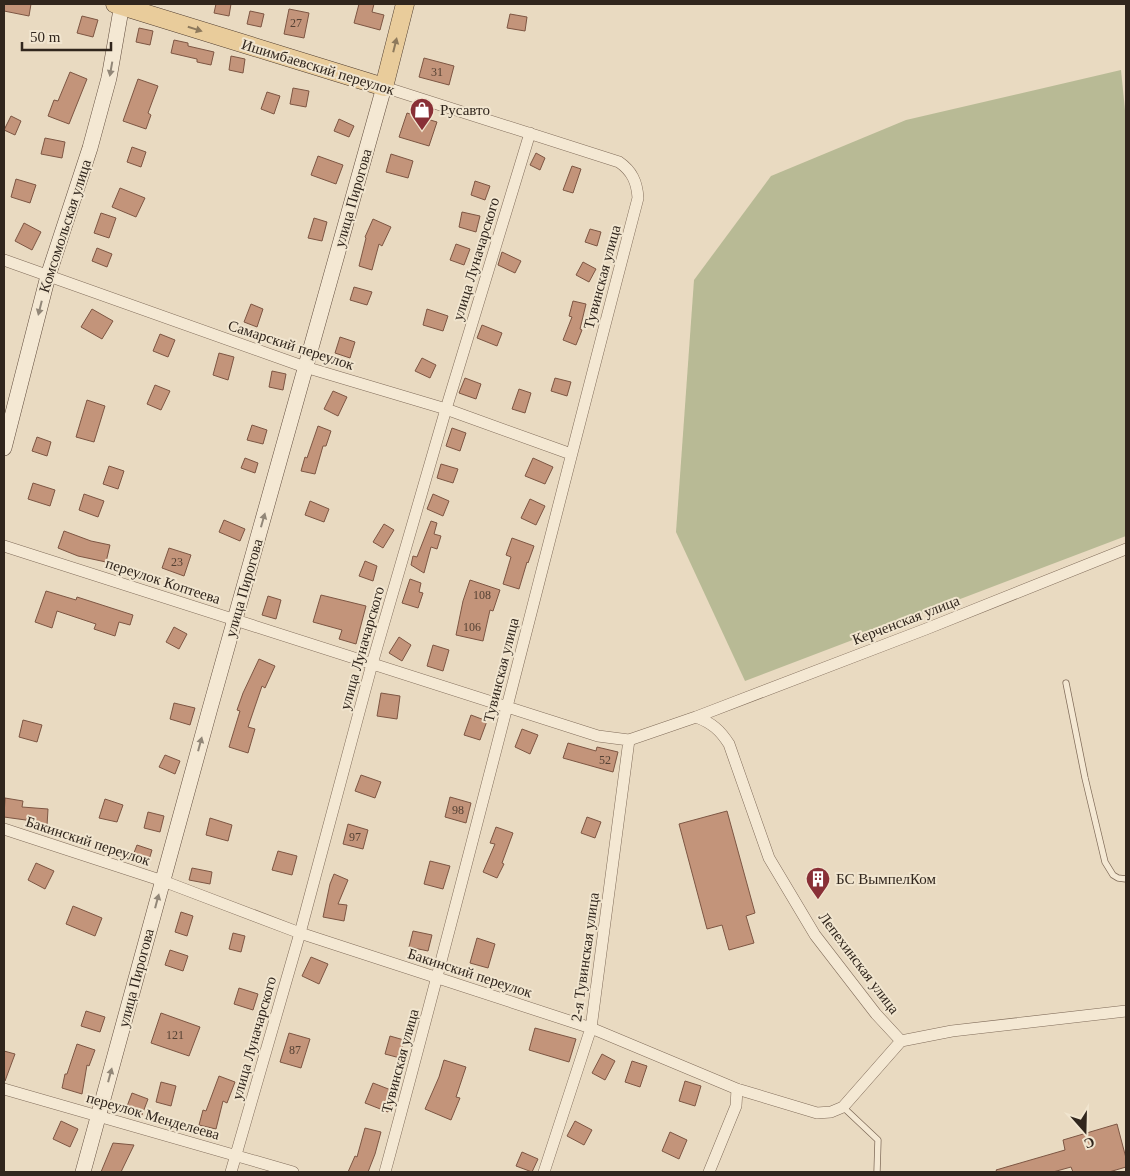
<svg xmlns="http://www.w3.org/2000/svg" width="1130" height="1176" font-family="Georgia,serif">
<rect width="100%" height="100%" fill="#e9dac1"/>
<path fill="#b8ba95" d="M1121,70l5,50v416l-381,145 -69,-149 18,-252 77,-104 135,-56z"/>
<path fill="#c3947a" stroke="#7d5643" d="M4,4h27l-2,12 -25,-5z
M216,4h15l-2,12 -15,-3z
M359,4h15l-2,8 12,3 -4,15 -26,-7z
M289,9l20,4 -5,25 -20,-4z
M250,11l14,3 -3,13 -14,-3z
M510,14l17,3 -2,14 -18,-3z
M82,16l16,4 -5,17 -16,-4z
M139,28l14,3 -3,14 -14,-3z
M174,40l14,3v3l26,6 -3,13 -14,-3v-3l-26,-6z
M231,56l14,3 -2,14 -14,-3z
M424,58l30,8 -5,19 -30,-8z
M70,72l17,7 -18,45 -21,-8 6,-16 4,1z
M138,79l20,7 -10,27 3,2 -5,14 -23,-8z
M293,88l16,3 -3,16 -16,-3z
M267,92l13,4 -6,18 -13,-5z
M407,113l30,9 -8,24 -30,-9z
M11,116l10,5 -6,14 -11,-5z
M339,119l15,7 -5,11 -15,-6z
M45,138l20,4 -3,16 -21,-4z
M132,147l14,5 -5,15 -14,-5z
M536,153l9,5 -5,12 -10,-5z
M391,154l22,7 -5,17 -22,-6z
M318,156l25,9 -7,19 -25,-9z
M572,166l9,3 -8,24 -10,-3z
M16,179l20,6 -6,18 -19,-6z
M475,181l15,5 -5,14 -14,-5z
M120,188l25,10 -9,19 -24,-10z
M462,212l18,4 -4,16 -17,-5z
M101,213l15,5 -7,20 -15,-5z
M314,218l13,4 -5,19 -14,-3z
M373,219l18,8 -9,19 -3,-2 -7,26 -13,-4 7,-28 -1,-1z
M24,223l17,9 -9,18 -17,-9z
M590,229l11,3 -4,14 -12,-4z
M456,244l14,5 -6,16 -14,-5z
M97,248l15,6 -5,13 -15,-6z
M502,252l19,9 -6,12 -17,-8z
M583,262l13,7 -7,13 -13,-7z
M354,287l18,5 -5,13 -17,-5z
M573,301l13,3 -6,25 2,1 -6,15 -13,-5 9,-23 -3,-1z
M251,304l12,5 -6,18 -13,-5z
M92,309l21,12 -11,18 -21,-12z
M427,309l21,7 -5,15 -20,-6z
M482,325l20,8 -5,13 -20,-8z
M160,334l15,6 -7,17 -15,-6z
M340,337l15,5 -5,16 -15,-5z
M219,353l15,4 -6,23 -15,-5z
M422,358l14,7 -6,13 -15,-7z
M272,371l14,3 -3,16 -14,-3z
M465,378l16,6 -5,15 -17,-6z
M555,378l16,4 -4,14 -16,-5z
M155,385l15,6 -9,19 -14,-6z
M519,389l12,4 -6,20 -13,-4z
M333,391l14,6 -9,19 -14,-7z
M87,400l18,6 -11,36 -18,-5z
M252,425l15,5 -4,14 -16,-4z
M318,426l13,5 -5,15h-3l-8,28 -14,-3 4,-14 2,1z
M452,428l14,5 -6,18 -14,-5z
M37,437l14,5 -4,14 -15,-5z
M245,458l13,5 -3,10 -14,-5z
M533,458l20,9 -8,17 -20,-8z
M441,464l17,5 -5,14 -16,-5z
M109,466l15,5 -6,18 -15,-5z
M33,483l22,7 -5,16 -22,-7z
M84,494l20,7 -6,16 -19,-7z
M433,494l16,7 -6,15 -16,-7z
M530,499l15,7 -9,19 -15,-7z
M310,501l19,8 -5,13 -19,-7z
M224,520l21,9 -5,12 -21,-9z
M431,521l6,2 -3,11 7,2 -4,13 -6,-2 -7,26 -13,-8 2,-9 4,1z
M384,524l10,6 -11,18 -10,-6z
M64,531l27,10 19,4 -4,17 -28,-6 -20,-8z
M512,538l22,8 -6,17 -1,-1 -8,27 -16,-5 8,-27 -5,-2z
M169,548l22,7 -7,21 -22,-8z
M365,561l12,5 -4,15 -14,-5z
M410,579l11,4 -2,9 4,1 -5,15 -16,-5z
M470,580l30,10 -7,21 -3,-1 -7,31 -27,-6 7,-34z
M46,591l30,9 1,-3 56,18 -3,10 -11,-3 -4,14 -21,-7 2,-5 -39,-13 -5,17 -17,-6z
M321,595l45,11 -10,38 -17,-5 3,-9 -29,-8z
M268,596l13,4 -5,19 -14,-4z
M174,627l13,7 -8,15 -13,-7z
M399,637l12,8 -9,16 -13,-8z
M433,645l16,5 -6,21 -16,-5z
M259,659l16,7 -10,22 -3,-2 -14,41 7,2 -7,24 -19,-6 11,-36 -3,-1 6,-17z
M381,693l19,3 -3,23 -20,-3z
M174,703l21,5 -5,17 -20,-6z
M471,715l16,6 -7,19 -16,-5z
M23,720l19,5 -5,17 -18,-5z
M522,729l16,6 -8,19 -15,-7z
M568,743l28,8 1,-4 21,5 -5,20 -50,-14z
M165,755l15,6 -5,13 -16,-7z
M361,775l20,7 -6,16 -20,-7z
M450,797l21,6 -5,20 -21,-6z
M5,798l18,3 -1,6 26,2 -1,17 -15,-2 1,-3 -29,-4z
M105,799l18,6 -6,17 -18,-4z
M727,811l28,102 -9,3 8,27 -25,7 -7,-25 -15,4 -28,-105z
M148,812l16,4 -4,16 -16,-4z
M587,817l14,5 -6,16 -14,-5z
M210,818l22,7 -4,16 -22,-6z
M348,824l20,6 -5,19 -20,-5z
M496,827l17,6 -11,30 2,1 -7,14 -14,-6 12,-28 -5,-1z
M137,845l15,5 -4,13 -16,-5z
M278,851l19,5 -5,19 -20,-5z
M430,861l20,5 -7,23 -19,-5z
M36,863l18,8 -9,18 -17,-9z
M192,868l20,4 -2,12 -21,-4z
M334,874l14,6 -10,24 9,1 -3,16 -21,-4 7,-33z
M73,906l29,12 -7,18 -29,-12z
M181,912l12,4 -6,20 -12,-4z
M413,931l19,4 -4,16 -19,-4z
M233,933l12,3 -4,16 -12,-3z
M477,938l18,6 -7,24 -18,-5z
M170,950l18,6 -5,15 -18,-6z
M311,957l17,7 -9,20 -17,-8z
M239,988l19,6 -5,16 -19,-6z
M86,1011l19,6 -5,15 -19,-6z
M161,1013l39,14 -11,29 -38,-13z
M535,1028l41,11 -7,23 -40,-12z
M289,1033l21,6 -9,29 -21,-6z
M390,1036l14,4 -4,18 -15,-4z
M77,1044l18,6 -6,16 -2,-1 -5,29 -20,-6 3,-14h2z
M4,1051l11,3 -10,27h-1z
M602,1054l13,7 -10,19 -13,-7z
M444,1060l22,7 -10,30 4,1 -9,22 -26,-11 14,-32z
M632,1061l15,5 -7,21 -15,-5z
M219,1076l16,6 -8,21 -4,-2 -7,28 -17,-4 4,-15 3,1z
M685,1081l16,5 -6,20 -16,-5z
M161,1082l15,4 -5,20 -15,-4z
M373,1083l23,9 -8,20 -23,-9z
M132,1093l16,6 -6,16 -16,-6z
M61,1121l17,8 -8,18 -17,-8z
M575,1121l17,9 -8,15 -17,-9z
M1117,1124l9,34v9l-17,5h-36l-2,-5 -18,5h-56l-1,-2 69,-20 -2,-10z
M365,1128l16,4 -6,22 -7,18h-20l7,-16 2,1z
M670,1132l17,8 -8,19 -17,-8z
M113,1143l21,2 -13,27h-20z
M522,1152l16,7 -6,13 -16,-6z"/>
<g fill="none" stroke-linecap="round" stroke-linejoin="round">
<defs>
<path id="lane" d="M1066,683l19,95 20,84 8,13 5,3 8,1
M843,1107l35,33 -1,32"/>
<path id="street" d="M384,87l235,75c13,9 18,20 19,36 -85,324 -165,650 -253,974
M4,260l301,107 141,42 125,45
M4,546l594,190 31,4 67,-23c16,6 24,13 33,27l40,114 46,77 61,79 25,27 51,-10 174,-20
M696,717l230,-88 200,-80
M4,829l159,52 137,52 291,95 146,61 80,24 14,-1 12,-5 58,-66
M4,1089l289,83
M231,1172l69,-239 72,-269 74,-255 84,-276
M544,1172l47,-144 38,-288
M709,1172l27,-66 1,-17"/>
<path id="secondary" d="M4,448l44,-172 42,-128 19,-70 13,-74
M83,1172l126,-460 175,-625"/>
<path id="primary" d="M115,4l269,83 21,-83"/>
</defs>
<use href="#lane" stroke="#806c5a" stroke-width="7"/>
<use href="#street" stroke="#806c5a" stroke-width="12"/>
<use href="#secondary" stroke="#624d3e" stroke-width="16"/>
<use href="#primary" stroke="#4e3b2e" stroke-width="19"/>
<use href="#lane" stroke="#f4e8d3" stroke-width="5.5"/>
<use href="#street" stroke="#f4e8d3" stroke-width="11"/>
<use href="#secondary" stroke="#f4e8d3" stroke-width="15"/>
<use href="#primary" stroke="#e9cc9b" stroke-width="18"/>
</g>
<defs><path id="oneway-solid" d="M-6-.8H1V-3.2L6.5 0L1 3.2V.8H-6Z" transform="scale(1.25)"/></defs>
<g fill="#8d795c">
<use href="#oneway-solid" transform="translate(195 29) rotate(17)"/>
<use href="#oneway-solid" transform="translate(395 45) rotate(-76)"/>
</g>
<g fill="#928778">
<use href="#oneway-solid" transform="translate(111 69) rotate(100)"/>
<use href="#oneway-solid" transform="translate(40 308) rotate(104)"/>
<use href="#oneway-solid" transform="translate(263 520) rotate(-74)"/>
<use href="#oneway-solid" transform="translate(200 744) rotate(-75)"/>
<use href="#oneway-solid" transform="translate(157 901) rotate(-75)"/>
<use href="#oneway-solid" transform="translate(110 1075) rotate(-75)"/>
</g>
<defs>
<symbol id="shop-pin" viewBox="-11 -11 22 30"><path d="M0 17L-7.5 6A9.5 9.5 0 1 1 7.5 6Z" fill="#893037" stroke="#f1e5cf"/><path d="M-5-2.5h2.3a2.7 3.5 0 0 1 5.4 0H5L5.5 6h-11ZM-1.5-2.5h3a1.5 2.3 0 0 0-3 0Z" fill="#fff"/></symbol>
<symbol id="building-pin" viewBox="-11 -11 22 30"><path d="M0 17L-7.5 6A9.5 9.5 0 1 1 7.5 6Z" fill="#893037" stroke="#f1e5cf"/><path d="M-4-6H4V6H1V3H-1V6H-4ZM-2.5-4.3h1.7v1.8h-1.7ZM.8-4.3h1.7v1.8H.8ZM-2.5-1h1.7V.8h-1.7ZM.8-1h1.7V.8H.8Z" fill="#fff"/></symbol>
</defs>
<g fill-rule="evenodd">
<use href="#shop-pin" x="408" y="96" width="28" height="38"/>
<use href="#building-pin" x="804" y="865" width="28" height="38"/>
</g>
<g text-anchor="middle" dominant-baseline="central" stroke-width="4" stroke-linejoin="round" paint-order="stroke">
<g font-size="12" fill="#564234">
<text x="296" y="23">27</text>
<text x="437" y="72">31</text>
<text x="177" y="562">23</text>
<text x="482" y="595">108</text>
<text x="472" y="627">106</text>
<text x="605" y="760">52</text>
<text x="458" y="810">98</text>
<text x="355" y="837">97</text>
<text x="175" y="1035">121</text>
<text x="295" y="1050">87</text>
</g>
<g font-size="15" fill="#31261d" stroke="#f1e5cf">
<text transform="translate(318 67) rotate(17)">Ишимбаевский переулок</text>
<text transform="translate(353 198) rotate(-74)">улица Пирогова</text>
<text transform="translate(65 226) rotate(-72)">Комсомольская улица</text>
<text transform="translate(476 259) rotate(-73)">улица Луначарского</text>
<text transform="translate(602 277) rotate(-75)">Тувинская улица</text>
<text transform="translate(291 345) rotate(18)">Самарский переулок</text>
<text transform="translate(163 581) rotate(18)">переулок Коптеева</text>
<text transform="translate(244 588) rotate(-74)">улица Пирогова</text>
<text transform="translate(906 620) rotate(-21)">Керченская улица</text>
<text transform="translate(362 648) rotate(-74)">улица Луначарского</text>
<text transform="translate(501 670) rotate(-76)">Тувинская улица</text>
<text transform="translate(88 841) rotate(18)">Бакинский переулок</text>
<text transform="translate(585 957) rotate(-82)">2-я Тувинская улица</text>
<text transform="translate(859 963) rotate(53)">Лепехинская улица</text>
<text transform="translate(470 973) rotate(18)">Бакинский переулок</text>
<text transform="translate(136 978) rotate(-75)">улица Пирогова</text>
<text transform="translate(254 1038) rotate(-74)">улица Луначарского</text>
<text transform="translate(400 1061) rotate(-75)">Тувинская улица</text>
<text transform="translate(153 1116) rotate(16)">переулок Менделеева</text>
</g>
<g font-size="15" fill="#31261d" stroke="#f1e5cf" text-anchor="start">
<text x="440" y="110">Русавто</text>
<text x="836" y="879">БС ВымпелКом</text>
</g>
</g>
<rect width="1130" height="1176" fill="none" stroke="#31261d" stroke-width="10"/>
<g transform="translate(1085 1131) rotate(160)" stroke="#f1e5cf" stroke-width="4" paint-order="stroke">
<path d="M0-4L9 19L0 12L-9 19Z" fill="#31261d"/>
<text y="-8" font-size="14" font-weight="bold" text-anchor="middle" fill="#31261d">С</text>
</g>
<path d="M22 42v8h89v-8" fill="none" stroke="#31261d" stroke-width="2.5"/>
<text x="30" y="42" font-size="15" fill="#31261d" stroke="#f1e5cf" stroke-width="4" paint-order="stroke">50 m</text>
</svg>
